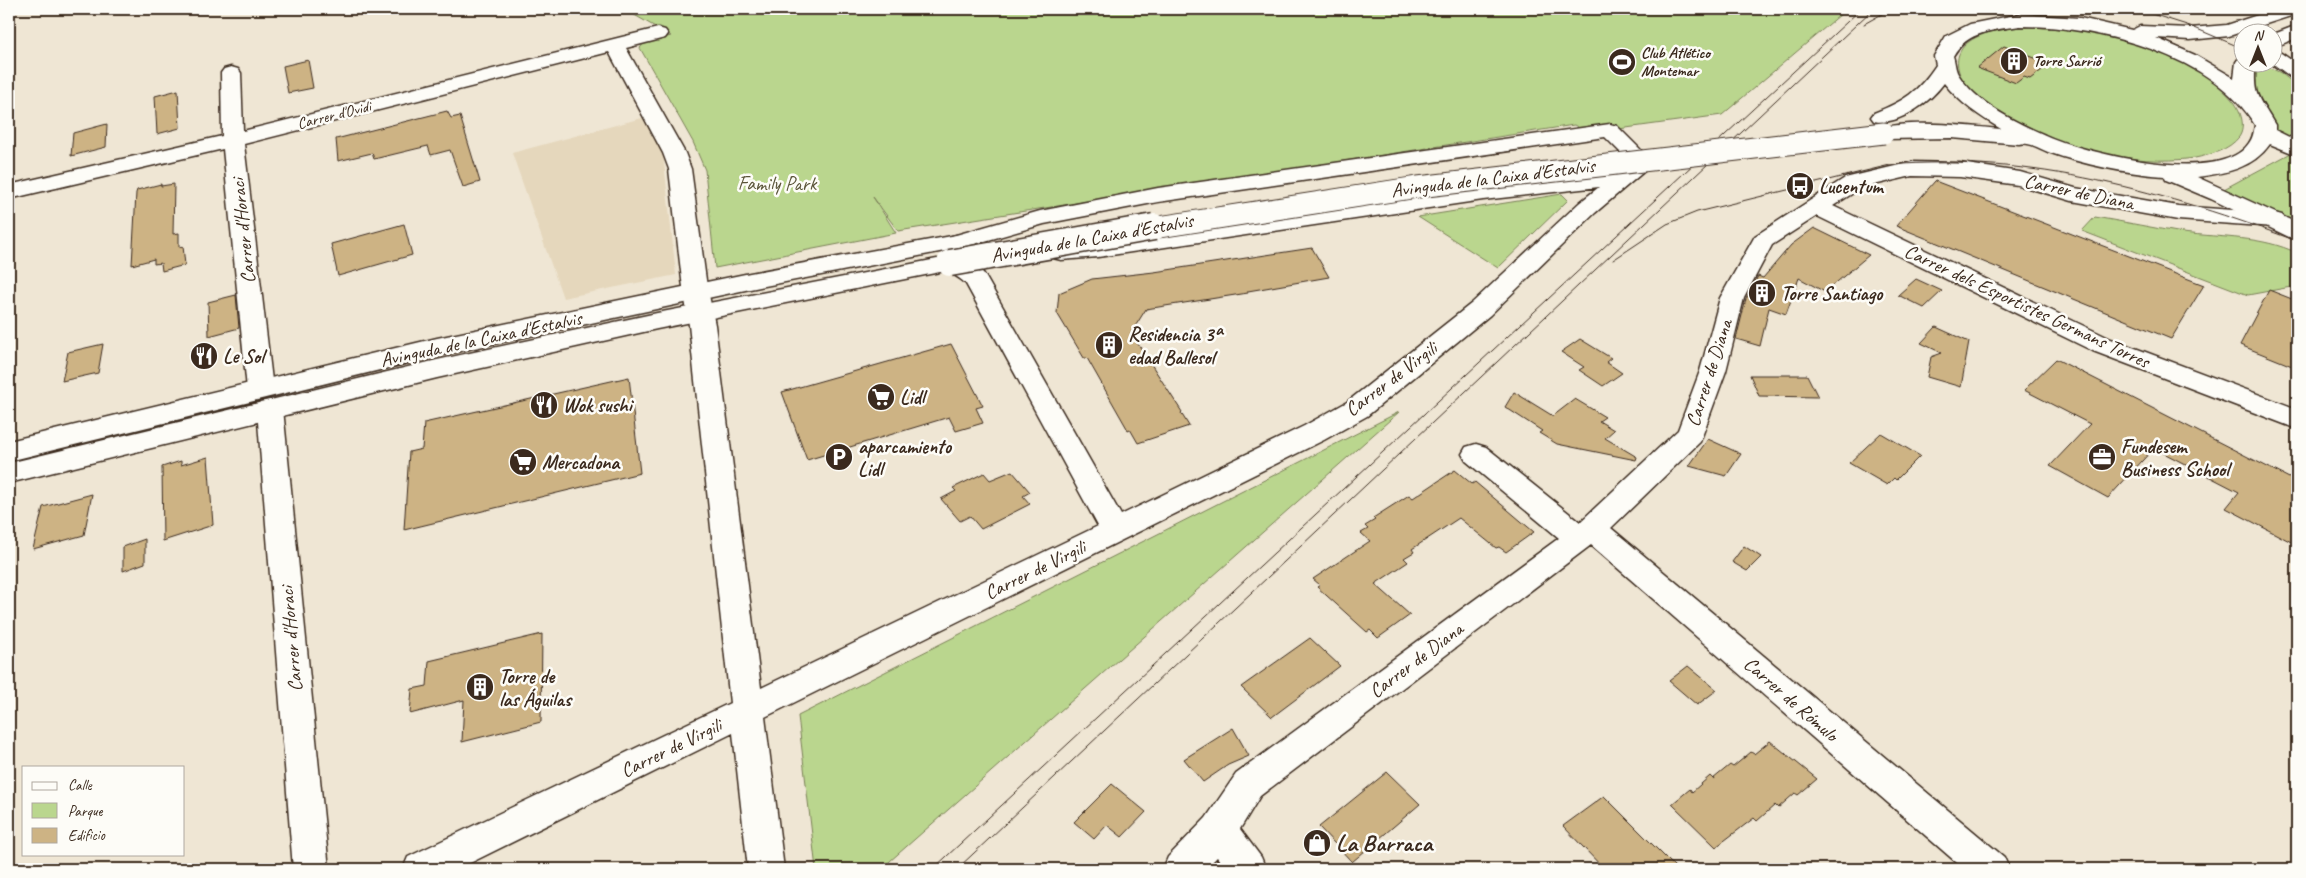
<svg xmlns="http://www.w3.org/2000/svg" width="2306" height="878" font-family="Caveat,sans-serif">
<rect width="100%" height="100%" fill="#efe6d4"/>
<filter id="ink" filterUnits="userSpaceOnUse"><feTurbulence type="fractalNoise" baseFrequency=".02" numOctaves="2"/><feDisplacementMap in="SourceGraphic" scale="10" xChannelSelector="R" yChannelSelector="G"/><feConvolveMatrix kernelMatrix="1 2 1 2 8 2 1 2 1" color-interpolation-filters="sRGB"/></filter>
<g filter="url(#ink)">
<path fill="#e5d7bc" d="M642,118l21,35 13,122 -113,23 -51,-145z"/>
<path fill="#bad68e" stroke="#7a8056" d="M624,9h1223l-125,106 -133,18 -15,-8 -676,106 -25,-34 23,36 -181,35 -10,-98 -12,-28 -53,-94 4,-5 27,-7z
M2023,27c70,1 164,18 211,75 7,9 12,25 5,35 -10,13 -29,18 -44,21 -65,9 -132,-10 -188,-42 -8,-4 -16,-7 -23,-13 -25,-18 -42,-51 -5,-67 14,-6 29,-8 44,-9z
M2262,64l19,9 16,13v62l-24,-10 -24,-60z
M2291,153l6,3v68l-73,-35z
M1562,194l6,6 -70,68 -80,-51z
M2095,217c30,5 59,11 88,16 39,5 79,3 114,20v37l-6,-3 -43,8 -166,-64z
M1399,412l-518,457h-65l-18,-153z"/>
<path fill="#cdb384" stroke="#3b2a1e" d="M2004,46l46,18 -20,15 -6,-2 -8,6 -39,-15z
M308,60l5,28 -25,5 -5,-27z
M178,90l2,38 -23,6 -2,-38z
M447,111l4,7 9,-2 20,66 -17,5 -13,-37 -19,5 -3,-9 -54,13 -2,-6 -34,8 -2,-22z
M107,124l-1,23 -35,9 2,-23z
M1935,181l269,104 -33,54 -275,-113z
M161,184v2l13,-2 -1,50 6,-1v14l4,-1 2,19 -23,6 -1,-8 -7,1v-5l-22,6 4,-72 1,-3z
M404,224l8,31 -74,21 -7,-32z
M1814,228l55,27 -44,37 -26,-14 -13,36 -17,-6 -9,38 -24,-7 10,-40 12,-23 5,2 28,-33z
M1312,248l17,29 -81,14v2l-102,16 -15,24 51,79 -1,1 8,13 -51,17 -8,-14 -2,1 -41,-72h-3l-27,-45 2,-20 33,-14 62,-7z
M1916,279l26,12 -18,17 -26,-13z
M2269,290l28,11v67l-57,-23z
M236,295l3,33 -30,8 -1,-34z
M1936,327l33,15 -8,45 -34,-10 4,-20 11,-4 -21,-10z
M1580,339l31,19 -5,4 16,11 -19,13 -24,-16 5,-3 -23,-15z
M103,344l-5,29 -36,8 6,-29z
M951,344l32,62 -7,2 7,15 -27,8 -7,-14 -142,43 -25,-68z
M2056,359l241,123v63l-71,-37 13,-16 -85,-44 -46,50 -58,-32 40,-42 -66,-34z
M1750,375h57l11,22 -59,-1z
M629,377l11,96 -236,57 5,-78 13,-3 2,-26z
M1514,392l39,24 22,-17 30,18 -6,4 15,9 -9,8 32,19 -1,3 -79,-16 -18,-11 3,-2 -37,-24z
M1881,433l39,23 -24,24 -2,-2 -7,7 -38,-22z
M1708,439l33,15 -15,22 -37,-10z
M208,457l5,68 -50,16 -1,-74 19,-6v4z
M1455,470l17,14 3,-2 59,50 -28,20 -7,-5 -3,1 -37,-30 -47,31 2,3 -10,6 4,4 -33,22 35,31 -32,23 -8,-8 -3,2 -31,-28 -19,-17 3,-2 -7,-6 57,-38 -9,-8 7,-4 -3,-3 10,-6 -2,-2 36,-23 4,3z
M1012,471l18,21 -7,4 7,8 -49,25 -11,-13 -10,5 -19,-22 15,-8 -3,-3 31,-15 6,7z
M92,494l-8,41 -51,14 10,-42z
M145,539v24l-22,8v-24z
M1744,546l17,11 -14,14 -15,-9z
M542,634l-1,88 -79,20 2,-42 -54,14 2,-25 15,-3 2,-25z
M1310,638l30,28 -68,51 -31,-30z
M1688,666l29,24 -20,15 -28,-24z
M1233,728l16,28 -21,9 -25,17 -19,-23z
M1770,741l47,38 -19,16 -3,-2 -17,15 -3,-3 -18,16 -3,-3 -38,29 -44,-43 18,-15 2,3 18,-16 3,3 17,-14 3,2 18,-15 3,2z
M1387,772l33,32 -68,58 -33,-35z
M1112,784l34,28 -24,25 -15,-12 -13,14 -20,-17z
M1604,796l73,73h-73l-41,-43z"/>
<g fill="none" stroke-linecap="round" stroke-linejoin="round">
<defs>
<path id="street" d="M658,28l7,2 3,4 -3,4 -39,10 59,105 6,16 15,111 9,45 46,363 337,-162 -132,-242c-8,-9 -21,-11 -28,-21l4,-5c15,-4 32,4 42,16l137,241 183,-89 43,-24 125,-99 107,-100 20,-16 -116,13 -385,57 -37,3 -8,-2 -4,-5 4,-5 430,-62 135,-14 12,-10 -25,-25 -447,65 -114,22 -87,25 -8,-2 -4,-5 4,-5 91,-26 118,-23 452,-64 7,2 37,37 -59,50 -105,102 -123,101 -43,24 -559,277 19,152h-36l-15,-136 -275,136h-55l5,-12 322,-154 -41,-378 -7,-45 -13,-111 -6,-16 -54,-101 -365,92 29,245 -4,6 -9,3 -9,-3 -4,-6 -24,-240 -214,50v-14l213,-49 -1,-63 3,-4 7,-2 7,2 3,4 2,58z
M2274,51l7,2 16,11v15l-7,-2 -21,-15h5z
M1912,162l48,1 60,9 55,16 103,18 96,7 8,2 3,5 -3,5 -8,2 -96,-7 -106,-19 -54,-16 -58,-8 -48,-1 -51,12 -28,18 278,133 186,70v20l-204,-78 -276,-135 -45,29 -28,53 -18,73 -26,71 -89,86 393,329 5,12h-45l-373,-324 -331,251 -20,33 21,28 5,12h-40l-9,-12 -12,12h-42l5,-12 38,-39 30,-44 323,-236 -93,-77 -4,-7 4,-7 10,-3 10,3 94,75 98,-92 22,-59 20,-73 35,-62 90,-58z
M270,400l10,2 3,7 46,460h-36l-36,-460 3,-7z"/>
<path id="secondary" d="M2276,9h21v5l-68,22 -39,4 -34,-2 39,17 39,23 2,-16 3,-4 5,-1v5h12c-4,35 3,35 19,63v5l22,11v14l-27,-11c-18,25 -44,29 -73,33l100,46v16l-8,-2 -78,-38 -45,-19 -2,-4c-39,-3 -79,-11 -116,-24 -10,-4 -18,-10 -29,-8l-67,-6 -68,1 -7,-2 -4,-4 4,-4c36,-10 86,-3 124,0 -22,-13 -41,-26 -57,-46 -13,18 -46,44 -70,38l-3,-4 3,-4c30,-12 44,-21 62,-48l-2,-9 12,-20 24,-12 50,-10 60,4 52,12 8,-4 50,2 37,-3zM2020,26c77,0 193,28 235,99 -1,6 -2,13 -6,18 -29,44 -165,10 -204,-8 -30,-13 -69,-32 -87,-61 -3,-5 -3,-13 -5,-18 14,-25 41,-26 67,-30z
M2297,25v13l-23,9v-13z
M957,235l8,2 4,5 -4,5 -215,42 -313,67 -428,105v-20l428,-103 313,-65z
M937,259l8,2 4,5 -4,5 -288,58 -220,49 -428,105v-20l428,-103 220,-47z"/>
</defs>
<use href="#street" stroke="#3b2a1e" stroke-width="3"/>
<use href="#secondary" stroke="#3b2a1e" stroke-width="3"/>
<use href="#street" fill="#fdfcf7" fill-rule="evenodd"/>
<use href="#secondary" fill="#fdfcf7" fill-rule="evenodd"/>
<path stroke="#3b2a1e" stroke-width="1" d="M2136,9l54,17 54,23
M1864,24l27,-15
M2270,62l27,20
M1613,260l54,-36 30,-12 193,-47c139,-12 278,28 407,76
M933,869l928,-860
M957,869l916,-860"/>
<defs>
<path id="secondary-bridge-far1" d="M1146,229l272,-42 466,-54"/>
<path id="secondary-bridge" d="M950,263l204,-36"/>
</defs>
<use href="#secondary-bridge-far1" stroke="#3b2a1e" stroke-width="23" stroke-linecap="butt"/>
<use href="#secondary-bridge" stroke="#3b2a1e" stroke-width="29" stroke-linecap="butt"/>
<use href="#secondary-bridge-far1" stroke="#fdfcf7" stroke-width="21"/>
<use href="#secondary-bridge" stroke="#fdfcf7" stroke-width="26"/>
</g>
</g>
<defs>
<symbol id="building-disc" viewBox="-11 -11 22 22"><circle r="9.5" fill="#3b2a1e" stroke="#fdfcf7"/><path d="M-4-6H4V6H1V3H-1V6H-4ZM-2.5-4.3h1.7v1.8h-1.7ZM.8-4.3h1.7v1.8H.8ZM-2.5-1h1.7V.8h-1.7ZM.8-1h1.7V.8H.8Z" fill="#fff"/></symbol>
<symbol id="stadium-disc" viewBox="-11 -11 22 22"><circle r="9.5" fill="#3b2a1e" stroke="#fdfcf7"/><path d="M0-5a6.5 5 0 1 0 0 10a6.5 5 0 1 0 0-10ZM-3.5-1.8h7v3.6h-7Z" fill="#fff"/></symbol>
<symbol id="bus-disc" viewBox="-11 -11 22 22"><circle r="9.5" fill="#3b2a1e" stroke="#fdfcf7"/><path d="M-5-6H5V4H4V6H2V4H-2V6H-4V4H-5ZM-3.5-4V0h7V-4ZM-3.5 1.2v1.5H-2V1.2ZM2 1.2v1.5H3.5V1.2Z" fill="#fff"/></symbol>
<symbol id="restaurant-disc" viewBox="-11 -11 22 22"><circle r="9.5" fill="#3b2a1e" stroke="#fdfcf7"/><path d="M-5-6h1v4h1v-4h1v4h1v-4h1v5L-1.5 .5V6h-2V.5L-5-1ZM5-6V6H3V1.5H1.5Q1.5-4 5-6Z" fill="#fff"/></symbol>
<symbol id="supermarket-disc" viewBox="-11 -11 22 22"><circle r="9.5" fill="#3b2a1e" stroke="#fdfcf7"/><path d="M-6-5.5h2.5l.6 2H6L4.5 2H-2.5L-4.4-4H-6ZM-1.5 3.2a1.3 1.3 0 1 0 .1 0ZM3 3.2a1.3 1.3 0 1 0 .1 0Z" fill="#fff"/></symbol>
<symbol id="parking-disc" viewBox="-11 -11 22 22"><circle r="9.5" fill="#3b2a1e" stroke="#fdfcf7"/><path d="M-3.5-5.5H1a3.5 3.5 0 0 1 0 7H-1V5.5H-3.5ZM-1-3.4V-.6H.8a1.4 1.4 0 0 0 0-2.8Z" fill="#fff"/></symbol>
<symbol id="office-disc" viewBox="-11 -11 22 22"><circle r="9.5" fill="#3b2a1e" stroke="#fdfcf7"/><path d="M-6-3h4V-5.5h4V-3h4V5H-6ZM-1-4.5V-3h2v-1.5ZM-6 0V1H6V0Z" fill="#fff"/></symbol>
<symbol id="shop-disc" viewBox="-11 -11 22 22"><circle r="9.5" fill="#3b2a1e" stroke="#fdfcf7"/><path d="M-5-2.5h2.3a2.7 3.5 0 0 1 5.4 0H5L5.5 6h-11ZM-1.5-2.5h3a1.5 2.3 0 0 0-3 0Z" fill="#fff"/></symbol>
</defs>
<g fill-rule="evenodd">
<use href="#building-disc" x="1998" y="45" width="32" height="32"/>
<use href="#stadium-disc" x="1606" y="46" width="32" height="32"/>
<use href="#bus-disc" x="1784" y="170" width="32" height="32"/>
<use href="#building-disc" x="1746" y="277" width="32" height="32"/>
<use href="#building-disc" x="1093" y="329" width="32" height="32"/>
<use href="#restaurant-disc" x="188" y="340" width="32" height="32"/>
<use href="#supermarket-disc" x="865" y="381" width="32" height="32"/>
<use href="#restaurant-disc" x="528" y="389" width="32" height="32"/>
<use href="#parking-disc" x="823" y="441" width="32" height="32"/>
<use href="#office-disc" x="2086" y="441" width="32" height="32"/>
<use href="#supermarket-disc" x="507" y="446" width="32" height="32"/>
<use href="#building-disc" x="464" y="671" width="32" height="32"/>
<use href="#shop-disc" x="1301" y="827" width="32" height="32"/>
</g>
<g text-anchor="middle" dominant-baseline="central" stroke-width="5" stroke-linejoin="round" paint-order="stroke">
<g font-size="16" font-weight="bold" fill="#3b2a1e" stroke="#fdfcf7" text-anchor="start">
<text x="1641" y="53">Club Atlético<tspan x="1641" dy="18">Montemar</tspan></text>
<text x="2033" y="61">Torre Sarrió</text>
</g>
<g font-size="16" fill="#3b2a1e" stroke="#fdfcf7">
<text transform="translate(334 115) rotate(-14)">Carrer d'Ovidi</text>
</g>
<g font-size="20" fill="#3b2a1e" stroke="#fdfcf7">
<text transform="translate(1493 178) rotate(-7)">Avinguda de la Caixa d'Estalvis</text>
<text transform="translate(2079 192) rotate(12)">Carrer de Diana</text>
<text transform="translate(243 231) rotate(-96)">Carrer d'Horaci</text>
<text transform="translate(1092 238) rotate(-10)">Avinguda de la Caixa d'Estalvis</text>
<text transform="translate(2027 306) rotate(25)">Carrer dels Esportistes Germans Torres</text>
<text transform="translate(481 339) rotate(-12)">Avinguda de la Caixa d'Estalvis</text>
<text transform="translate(1709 373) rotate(-72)">Carrer de Diana</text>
<text transform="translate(1391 379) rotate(-37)">Carrer de Virgili</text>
<text transform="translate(1035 570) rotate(-26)">Carrer de Virgili</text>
<text transform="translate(291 639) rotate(-95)">Carrer d'Horaci</text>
<text transform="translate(1416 660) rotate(-37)">Carrer de Diana</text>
<text transform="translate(1791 699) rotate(41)">Carrer de Rómulo</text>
<text transform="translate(671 748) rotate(-26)">Carrer de Virgili</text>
</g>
<g font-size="20" fill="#5b553a" stroke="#fdfcf7">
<text x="777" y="183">Family Park</text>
</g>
<g font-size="20" font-weight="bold" fill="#3b2a1e" stroke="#fdfcf7" text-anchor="start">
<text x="1819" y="186">Lucentum</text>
<text x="1781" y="293">Torre Santiago</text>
<text x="1128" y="334">Residencia 3ª<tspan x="1128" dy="23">edad Ballesol</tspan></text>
<text x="223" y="356">Le Sol</text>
<text x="900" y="397">Lidl</text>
<text x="563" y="405">Wok sushi</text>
<text x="858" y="446">aparcamiento<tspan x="858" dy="23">Lidl</tspan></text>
<text x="2121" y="446">Fundesem<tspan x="2121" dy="23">Business School</tspan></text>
<text x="542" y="462">Mercadona</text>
<text x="499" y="676">Torre de<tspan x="499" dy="23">las Águilas</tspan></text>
</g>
<g font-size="24" font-weight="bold" fill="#3b2a1e" stroke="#fdfcf7" text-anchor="start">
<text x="1336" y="843">La Barraca</text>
</g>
</g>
<rect width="2306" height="878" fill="none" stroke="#fdfcf7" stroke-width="30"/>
<rect x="15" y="15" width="2276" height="848" fill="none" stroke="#3b2a1e" stroke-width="2" filter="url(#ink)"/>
<rect x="22" y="766" width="162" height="90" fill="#fdfcf7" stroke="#afa8a0"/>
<rect x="32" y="782" width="25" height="8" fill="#fdfcf7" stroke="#afa8a0"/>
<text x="68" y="790" font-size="15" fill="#3b2a1e">Calle</text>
<rect x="32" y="803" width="25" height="15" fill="#bad68e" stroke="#afa8a0"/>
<text x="68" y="816" font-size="15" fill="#3b2a1e">Parque</text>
<rect x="32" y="828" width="25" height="15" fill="#cdb384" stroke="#afa8a0"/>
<text x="68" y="840" font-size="15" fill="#3b2a1e">Edificio</text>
<g transform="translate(2258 48)"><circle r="24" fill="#fdfcf7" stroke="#afa8a0"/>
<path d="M0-4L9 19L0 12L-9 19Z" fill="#3b2a1e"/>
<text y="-8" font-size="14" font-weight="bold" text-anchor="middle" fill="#3b2a1e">N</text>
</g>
</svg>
